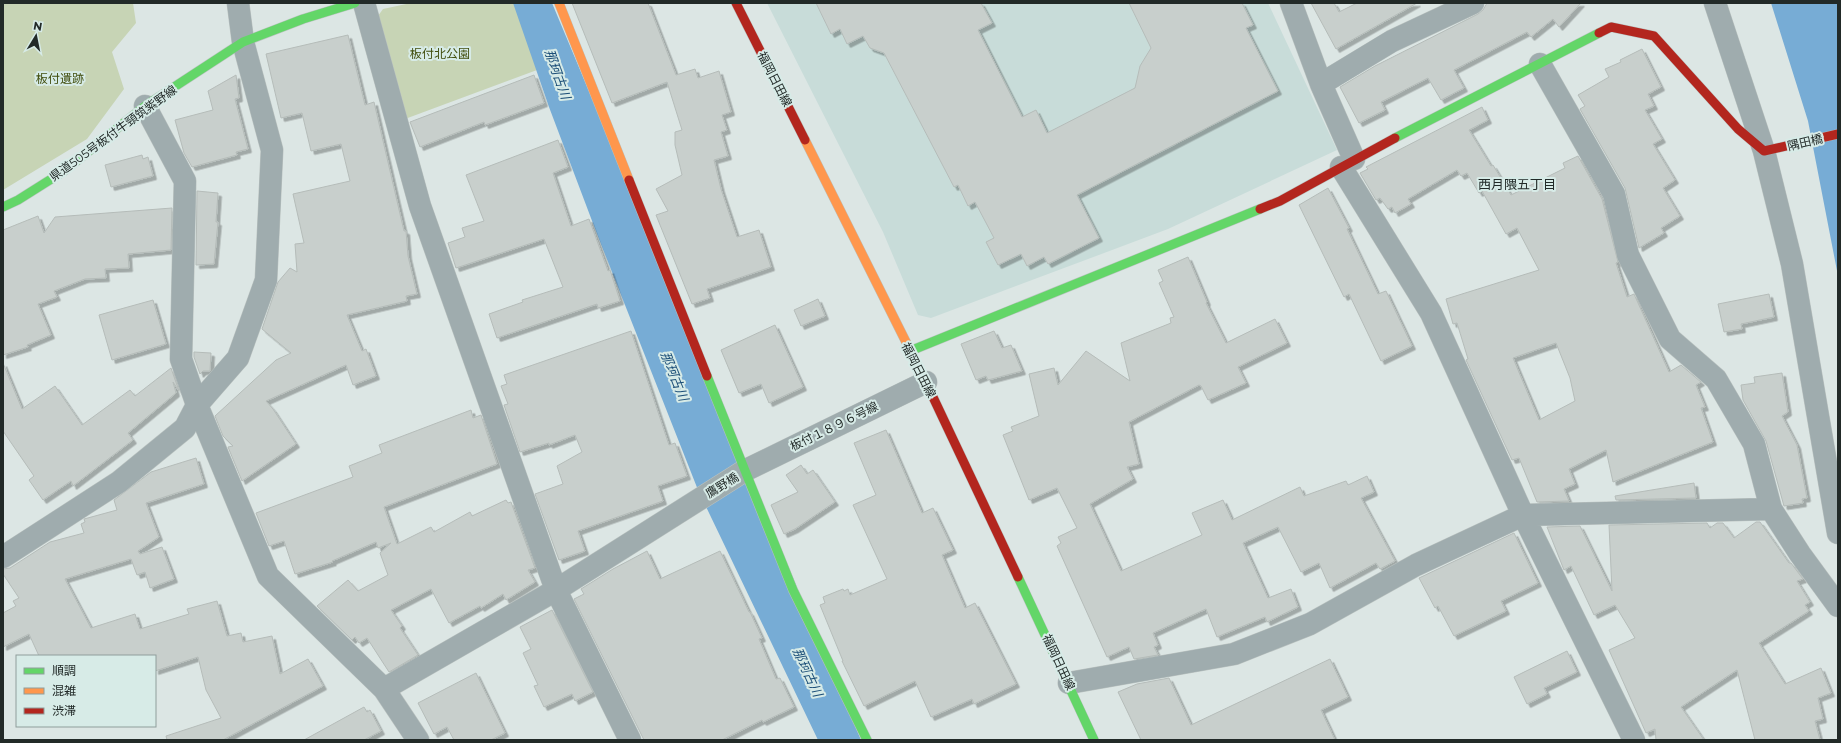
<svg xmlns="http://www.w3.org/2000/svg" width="1841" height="743" font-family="Montserrat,'Noto Sans JP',sans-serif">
<defs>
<filter id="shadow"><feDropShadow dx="3.5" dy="3.5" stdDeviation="0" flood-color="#0004"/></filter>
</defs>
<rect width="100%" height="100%" fill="#dce6e4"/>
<path fill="#c8dcd9" d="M767,3h501l69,147 -169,79 -237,89 -13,-3 -35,-83z"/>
<path fill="#c7d4b5" d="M3,3h130l3,20 -24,29 12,37 -37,50 -84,51z
M411,3h104l22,67 -132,49 -27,-103 5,-7z"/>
<path fill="#77acd5" d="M513,3h39l309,737h-43l-120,-250 -101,-256 -48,-127z
M1771,3h67v273l-30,-155z"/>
<path fill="#c8cfcc" stroke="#b5bcb9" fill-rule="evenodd" filter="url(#shadow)" d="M572,3h76l28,72 19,-6 3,9 21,-7 12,41 -9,3 5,15 -6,2 7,24 -14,4 7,29 16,48 22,-7 12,37 -64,22 3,9 -18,6 -36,-89 12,-4 -12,-22 26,-14 -7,-30v-13l7,-2 -15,-48 -55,21z
M816,3h165l11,20 -14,7 44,87 14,-7 11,23 88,-45 5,-22 11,-18 -22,-45h113l11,22 -7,3 32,63 -201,104 22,43 -51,26 -4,-7 -17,9 -6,-12 -23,11 -12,-23 8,-4 -19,-36 -7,4 -10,-21 -4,2 -70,-134 -14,-5 -7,-12 -16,8 -7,-15 -9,5z
M1311,3h23l5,9 18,-9h60l-81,46z
M1487,3h94l-22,24 -6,-8 -22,18 -4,-5 -73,38 10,18 -23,12 -13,-22 -47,24 4,8 -26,13 -19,-36 35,-21 103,-52 5,-4z
M348,35l17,70 9,-3 30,129h2l2,25 9,38 -11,2 1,5 -60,14 15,36 4,-2 10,27 -23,9 -7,-20 -80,36 7,8 23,35 -54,37 -14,-34 5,-1 -10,-10 -8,-20 61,-56 15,-7 -29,-24 16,-47 12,-14 7,4 -2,-28 9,-1 -11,-49 57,-13 -9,-37 -30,7 -9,-38 -21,5 -15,-64z
M1642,49l19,38 -13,7 6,12 -9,4 17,29 -9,5 22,36 -12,8 17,28 -19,12 3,5 -25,15 -14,-60 -45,-79 5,-3 -7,-11 31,-18 -4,-8 16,-7 -1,-2z
M236,75l3,23 -4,1 13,50 -12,3 1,3 -45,12 -8,-14 -9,-33 38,-10 -5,-19z
M534,75l10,28 -59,22 -1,-3 -64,25 -10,-25z
M1482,107l6,13 -19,10 22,36 2,-1 18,30 54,-27 -2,-5 15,-7 24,43 16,63 -2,1 11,34 7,-3 35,78 12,-7 20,17 -5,3 9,22 -4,1 12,34 -100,40 -7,-32 -37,19 6,15 -11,5 5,12 -32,1 -18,-44 -7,2 -46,-100 2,-1 -11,-36 -4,1 -7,-25 93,-29 -22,-42 -11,6 -24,-43 -3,2 -12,-20 -6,3 -4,-6 -49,29 3,5 -16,9 -3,-6 -4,2 -8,-11 -4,2 -16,-27 8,-4 -2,-2zM1556,343l14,35 5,23 -36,19 -26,-62z
M558,140l10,27 -15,6 18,53 18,-7 19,52 2,-1 10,31 -22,7 -1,-4 -100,34 -8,-24 34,-12 -1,-2 41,-13 -19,-48 -88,29 -8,-25 17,-6 -3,-9 22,-7 -18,-46z
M142,155l1,4 5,-2 5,19 -42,11 -6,-22z
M1328,188l21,40 -2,1 31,65 8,-3 26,55 -31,15 -32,-67 -5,3 -45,-92z
M197,191l21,2 -2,29h2l-1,10 -3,32 -18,1z
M172,208l-1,42 -43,4 1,14 -24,1 1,9 -21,1 -31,12 3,6 -19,7 13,31 -24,10 1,2 -25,8v-125l35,-14 6,17 11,-16z
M1188,257l19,45 -1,1 20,40 49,-24 12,24 -49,24 8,16 -38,17 -7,-14 -2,-1 -70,37 10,42 -12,3 6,12 -43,25 31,67 81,-36 -10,-22 31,-13 9,20 68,-33 4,9 42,-15 2,4 19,-9 7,16 -13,6 34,63 -15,8 -4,-6 -46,25 -11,-25 -18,9 -23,-45 -35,16 25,55 23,-9 7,18 -31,15 -2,-5 -48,20 -11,-28 -53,24 5,12 -4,2 4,8 -24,4 -5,-12 -22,10 -50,-111 4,-3 -3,-6 19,-9 -20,-40 -28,12 -26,-65 10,-4 -2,-4 28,-11 -10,-42 25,-6 4,17 28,-34 44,30 -9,-38 50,-20 -1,-5 4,-1 -15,-34 4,-2 -5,-11z
M1769,294l5,23 -33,7 1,5 -18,3 -6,-28z
M818,299l7,17 -24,10 -7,-16z
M153,300l13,44 -54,16 -13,-45z
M775,325l28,62 -34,16 -8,-19 -22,9 -18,-43z
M631,331l38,114 6,-2 12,33 -29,10 5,15 -85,30 7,20 -26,9 -24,-66 28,-10 -6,-18 25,-14 -7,-17 -26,10v-2l-29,9 -16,-47 4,-1 -7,-18 6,-2 -3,-9z
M994,331l8,17 9,-3 11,26 -34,9 -2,-4 -10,4 -15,-36z
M194,352l17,1 -1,18h-7l-3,3 -6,-17z
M3,363l19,46 33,-23 27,39 48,-35 5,6 36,-28 8,23 -6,-9 3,11 -48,40 5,7 -60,46 -2,-5 -28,19 -14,-20 5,-4 -31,-45z
M1782,373l6,39 -6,4 15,29 10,53 -5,1 1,4 -19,3 -18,-65 -23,-41 -2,-15 14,-2 -1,-6z
M471,410l2,8 8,-3 16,49 -113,43 13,37 34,-17 3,5 36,-20 2,4 34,-16 2,3 3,-1 24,66 -7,2 7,12 -29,18 -3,-6 -22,14 -1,-2 -31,17 -18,-34 -40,21 11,16 -2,2 18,27 -29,17 -22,-34 -8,5 -4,-6 -3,3 -35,-34 31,-26 10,11 30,-16 -8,-22 11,-10 -13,5 -2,-6 -44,19 1,1 -38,12 -11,-33 -15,5 -13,-33 97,-36 -4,-11 33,-13 -3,-8z
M886,430l36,83 11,-5 20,42 -11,5 23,53 10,-5 41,81 -42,20 -2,-5 -41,18 -16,-36 -51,25 -22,-45h1l-23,-56 5,-2 -2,-6 20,-8 1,2 4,-2 2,6 37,-16 -34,-74 23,-10 -22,-52z
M196,458l8,26 -58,19 13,34 -21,14 2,3 22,-7 12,32 -24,9 -5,-16 -8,3 -6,-16 -66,20 26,49 44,-14 5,15 49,-15 -2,-5 30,-8 10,35 14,-3 2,9 29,-6 8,38 28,-15 15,27 -100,54h-56l-1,-4 55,-18 -15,-28 -8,-33 -43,14v-15h-116l-10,-22 -26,13v-34l13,-7 -3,-5 6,-3 -16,-24v-5l7,-1 40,-26 34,-9 -3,-9 4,-2 -1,-3 33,-9 -3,-10 37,-28z
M801,465l6,9 6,-4 22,32 -40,27 -11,5 -13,-29 27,-13 -12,-17z
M1694,483l2,15 -80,2 -1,-4z
M1756,522h4l29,41h2l12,16 -6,2 13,21 -5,3 4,6 -50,32 26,41 36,-16 10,25 -13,5 5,21 -8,2 5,19h-65l-18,-70 -56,37 23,33h-48l-1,-11 -9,4 -37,-83 26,-12 -20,-33 -21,10 -23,-49 -7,4 -17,-43 33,-1 32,65 -3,-66 98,-2 3,5 7,-5h6l11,15z
M1514,533l24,50 -37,18 5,10 -52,25 -16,-30 -3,2 -16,-30z
M647,551l13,28 60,-28 29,61h1l12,26 -3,1 17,40 4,-1 14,29 -31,15 -1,-2 -40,20h-78l-70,-141 10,-5 -3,-5 32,-20z
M552,610l41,82 -18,9 -3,-7 -28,13 -10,-21 4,-1 -15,-32 8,-4 -11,-22z
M1567,651l10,21 -33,16 3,6 -20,10 -13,-27z
M1330,659l18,38 -27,13 14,30h-194l-23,-48 19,-8 32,-6 22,47z
M476,673l29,60 -14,7h-37l-7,-13 -13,7 -16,-31z
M364,707l3,5 3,-2 11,21 -17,9h-60z"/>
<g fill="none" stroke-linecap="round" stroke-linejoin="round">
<defs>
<path id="street" d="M364,3l56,203 136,384 74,150
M1291,3l30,81 33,75
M1715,3l49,148 28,113 46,269
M1540,64l74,130 14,61 42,84 46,40 38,65 17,65 29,45 38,52
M1321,84l71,-43 81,-38
M145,106l40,75 -4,178 16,46 71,171 116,113 34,51
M1341,167l90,146 92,202 111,225
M3,557l116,-75 66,-54 12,-23 41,-47 28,-78 6,-130 -29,-108 -5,-39
M1069,683l165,-29 76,-30 106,-59 107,-50 248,-6
M384,689l172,-99 188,-119 182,-89"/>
<path id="fast" d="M1395,138l204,-105
M3,207l15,-7 46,-29 81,-65 98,-64 60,-23 52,-16
M910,351l350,-142
M707,376l86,214 74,150
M1018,577l76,163"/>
<path id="slow" d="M559,3l70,177
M805,140l119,238"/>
<path id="jam" d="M736,3l69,137
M1599,33l12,-6 43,9 84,93 26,22 74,-17
M629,180l78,196
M1260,209l20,-8 115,-63
M924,378l94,199"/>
</defs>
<use href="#street" stroke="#bbc3c1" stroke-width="23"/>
<use href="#fast" stroke="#bbc3c1" stroke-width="10"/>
<use href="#slow" stroke="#bbc3c1" stroke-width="10"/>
<use href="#jam" stroke="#bbc3c1" stroke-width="10"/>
<use href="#street" stroke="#9facae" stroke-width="22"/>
<use href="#fast" stroke="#63d668" stroke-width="9"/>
<use href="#slow" stroke="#ff974d" stroke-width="9"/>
<use href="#jam" stroke="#b3261e" stroke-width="9"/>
</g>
<g text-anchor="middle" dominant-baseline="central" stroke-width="4" stroke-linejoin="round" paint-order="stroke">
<g font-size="12" fill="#424f0f" stroke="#d7ebe7">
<text x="440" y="53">板付北公園</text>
<text x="60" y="78">板付遺跡</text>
</g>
<g font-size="12" fill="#222a28" stroke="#d7ebe7">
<text transform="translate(775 79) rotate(63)">福岡日田線</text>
<text transform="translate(113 133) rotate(-36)">県道505号板付牛頸筑紫野線</text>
<text transform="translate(1805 142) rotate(-13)">隅田橋</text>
<text transform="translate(919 370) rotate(63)">福岡日田線</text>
<text transform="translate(834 426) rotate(-26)">板付１８９６号線</text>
<text transform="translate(722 485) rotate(-32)">鷹野橋</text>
<text transform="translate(1059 662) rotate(65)">福岡日田線</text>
</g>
<g font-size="13" font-style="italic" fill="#1c4f78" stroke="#d7ebe7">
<text transform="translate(558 74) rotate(70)">那珂古川</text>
<text transform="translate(675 376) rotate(68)">那珂古川</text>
<text transform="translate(808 672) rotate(65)">那珂古川</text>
</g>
<g font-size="13" fill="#222a28" stroke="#d7ebe7">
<text x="1517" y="184">西月隈五丁目</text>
</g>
</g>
<rect width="1841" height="743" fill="none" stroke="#222a28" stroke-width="8"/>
<rect x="16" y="655" width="140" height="72" fill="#d7ebe7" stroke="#8f9e9b"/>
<rect x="24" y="668" width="20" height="6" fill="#63d668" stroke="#8f9e9b"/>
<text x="52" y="675" font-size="12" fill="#222a28">順調</text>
<rect x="24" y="688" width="20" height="6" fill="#ff974d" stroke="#8f9e9b"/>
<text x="52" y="695" font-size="12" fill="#222a28">混雑</text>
<rect x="24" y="708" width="20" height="6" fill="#b3261e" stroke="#8f9e9b"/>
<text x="52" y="715" font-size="12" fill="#222a28">渋滞</text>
<g transform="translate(36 36) rotate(10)" stroke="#d7ebe7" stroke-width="3" paint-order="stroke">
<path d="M0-3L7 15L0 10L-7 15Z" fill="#222a28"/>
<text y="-6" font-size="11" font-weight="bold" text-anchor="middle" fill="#222a28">N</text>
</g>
</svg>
